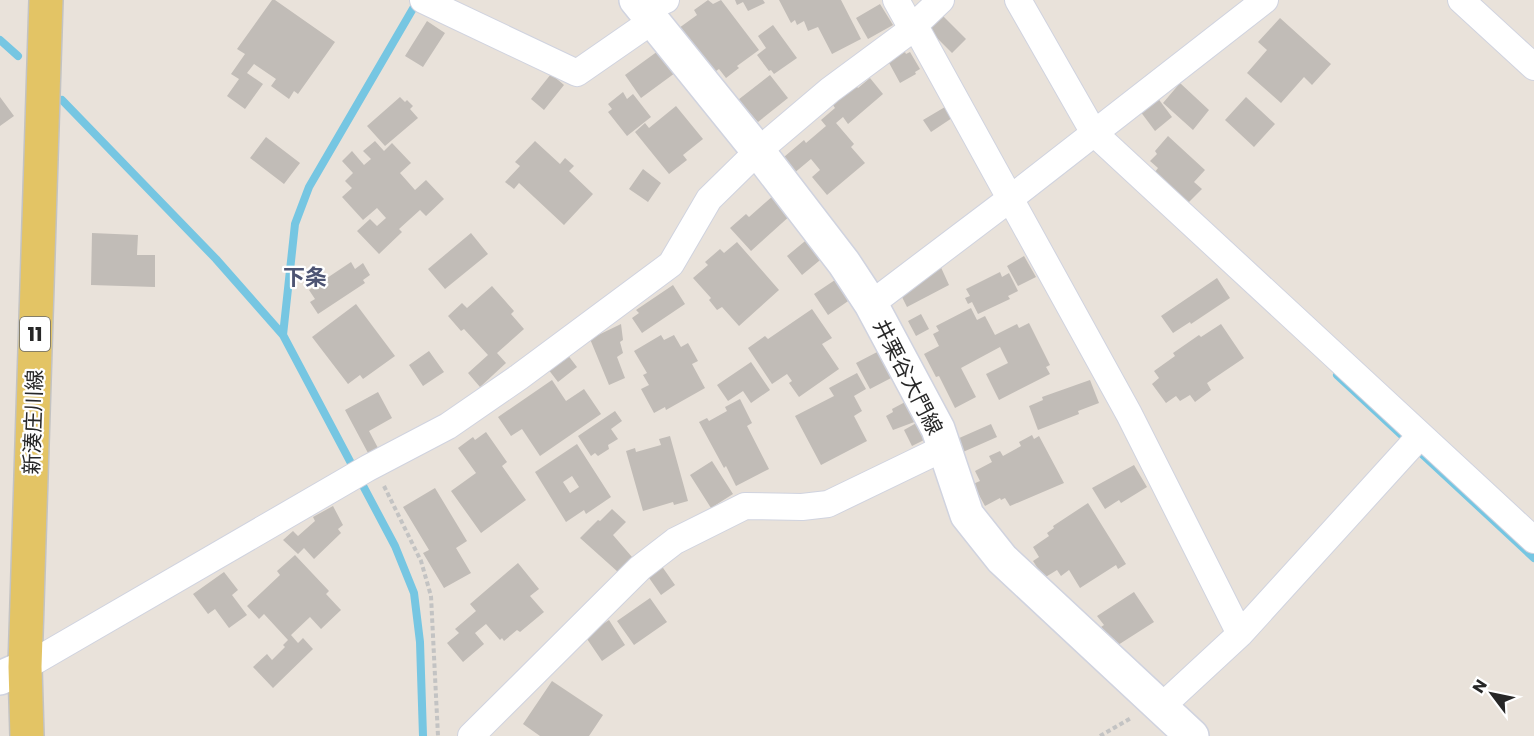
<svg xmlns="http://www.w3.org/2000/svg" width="1534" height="736" font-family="Poppins,'Noto Sans JP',sans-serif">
<rect width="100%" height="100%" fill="#e9e2da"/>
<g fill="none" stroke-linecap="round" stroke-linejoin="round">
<path stroke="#76c6e2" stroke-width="8" d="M0,40l18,16
M62,100l154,159 67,76 112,211 19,47 6,49 3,94
M283,335l12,-111 14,-37 109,-187
M1337,375l197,183"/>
</g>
<path fill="#c1bcb7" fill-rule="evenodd" d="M272,0h3l60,42 -37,52 -4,-3 -5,8 -18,-13 5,-7 -22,-15 -7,9 16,11 -18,25 -18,-13 12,-17 -8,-5 14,-20 -8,-5z
M708,0l5,4 8,-4 38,50 -22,16 2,2 -13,10 -7,-9 -6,4 -34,-45 18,-13 -3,-5z
M735,0h28l2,3 -17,8 -5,-9 -6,3z
M779,0h62l20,39 -29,15 -14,-27 -10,4 -4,-10 -7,4 -2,-5 -4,3z
M880,4l13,21 -25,14 -12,-21z
M943,16l23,23 -14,14 -23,-23z
M1280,18l51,46 -19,21 -8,-8 -23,26 -34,-30 20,-23 -9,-8z
M427,21l18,12 -22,34 -18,-11z
M773,25l24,33 -23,16 -3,-4 -2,1 -12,-16 9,-7 -8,-12z
M658,51l17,22 -34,25 -16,-23z
M905,52l1,2 4,-2 10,17 -5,3 1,2 -16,9 -12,-22z
M551,74l13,11 -20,25 -13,-11z
M770,75l18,23 -30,24 -8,-9 -5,3 -11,-13z
M870,78l13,16 -35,30 -5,-7 -7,6 18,21 -3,3 14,16 -38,32 -15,-18 8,-7 -9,-11 -18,15 -9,-11 3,-3 -3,-3 20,-17 2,3 20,-17 -5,-6 14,-12 -2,-3 23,-19 2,2z
M1180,83l29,27 -16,20 -30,-27z
M623,92l4,7 6,-5 18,23 -24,19 -19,-24 4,-3 -4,-5z
M0,97l14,19 -14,10z
M400,97l5,5 2,-2 6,6 -3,3 8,9 -33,28 -18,-20z
M1157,97l15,20 -17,14 -15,-20z
M1246,97l29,27 -21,23 -29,-27z
M676,106l27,33 -20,16 4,5 -18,14 -34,-42 10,-9 4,5z
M945,107l7,11 -21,14 -8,-12z
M1168,136l37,34 -11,12 8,7 -18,18 -33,-30 7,-9 -8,-7 7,-7 -2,-3z
M266,137l34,26 -16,21 -34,-26z
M375,141l9,10 8,-8 19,20 -11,10 15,17 11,-10 18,19 -18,17 -6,-6 -21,19 3,3 -23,22 -22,-23 13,-12 7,7 9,-8 -9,-10 -14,12 -21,-23 10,-9 -7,-7 8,-8 -11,-12 10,-10 12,14 7,-6 -8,-8z
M535,141l25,23 5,-6 9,8 -5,5 24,23 -29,31 -45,-42 -5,6 -9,-7 15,-16 -5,-4z
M643,169l18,14 -13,19 -19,-13z
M774,195l18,19 -41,37 -21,-23 16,-14 3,3z
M92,233l46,2 -1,20h18v32l-64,-2z
M471,233l17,21 -43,35 -17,-20z
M810,237l15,19 -23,19 -15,-19z
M737,242l42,48 -40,36 -17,-19 -5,3 -8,-10 2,-2 -18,-20 15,-13 -3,-3 15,-13 4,4z
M1024,256l12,21 -18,9 -11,-20z
M351,262l4,7 8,-6 7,12 -7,5 2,3 -47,31 -8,-12 5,-3 -6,-9z
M939,263l10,22 -42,22 -7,-14z
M1000,272l2,5 7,-4 9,18 -10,5 2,3 -32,15 -6,-12 -4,2 -3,-6 5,-2 -4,-7z
M841,276l13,21 -26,18 -14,-21z
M1217,278l13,20 -39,26 -1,-2 -17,11 -12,-17z
M673,285l12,19 -43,29 -10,-15 7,-5 -3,-3z
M492,286l22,25 -3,3 13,15 -27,24 9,10 -26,24 -12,-14 20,-18 -24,-26 -3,2 -13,-15 14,-13 5,5z
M356,304l39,52 -32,23 -3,-4 -12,9 -36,-47z
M971,308l6,12 8,-4 10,19 22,-11 2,4 10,-5 21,42 -4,2 4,7 -51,26 -13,-26 22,-11 -8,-16 -39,21 15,29 -21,11 -16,-32 -3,1 -12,-23 15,-8 -6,-12 6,-3 -3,-5z
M812,309l20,29 -10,6 17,25 -40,28 -10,-14 3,-2 -5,-7 -15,10 -24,-36 17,-12 3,3z
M921,314l8,15 -13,7 -8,-15z
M621,324l2,16 -3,2 3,11 -6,4 8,21 -16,7 -19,-46z
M1221,324l23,34 -37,25 4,7 -16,12 -5,-7 -10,6 -4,-5 -10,7 -14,-19 7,-6 -5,-7 21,-15 -2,-3 26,-18 2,2z
M661,335l3,5 10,-5 7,12 7,-4 10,18 -6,3 13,24 -39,22 -1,-3 -11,6 -13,-24 8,-4 -6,-10 4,-2 -13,-22z
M881,350l12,27 -23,12 -14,-26z
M429,351l15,21 -21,14 -14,-21z
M567,354l10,13 -19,15 -10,-13z
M751,362l19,28 -19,13 -8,-12 -15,10 -11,-16z
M857,373l9,16 -12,7 8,15 -8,5 13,25 -46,24 -26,-49 39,-20 -5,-8z
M552,380l14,21 18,-12 17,25 -61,42 -18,-27 -11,7 -13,-19z
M1090,380l9,23 -21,8 1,3 -41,16 -9,-24 14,-6 -1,-3z
M378,392l14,26 -23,13 9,17 -10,5 -23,-43z
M740,399l12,24 -5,3 22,43 -33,17 -10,-20 -2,2 -25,-46 8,-4 2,3 18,-10 -2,-4z
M907,401l10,20 -24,9 -7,-14 7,-4 -1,-3z
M615,411l7,10 -11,8 7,10 -10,6 1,4 -11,7 -3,-3 -4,3 -13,-20z
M918,422l8,17 -14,7 -8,-16z
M991,424l6,13 -34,15 -6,-13z
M486,432l21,30 -5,4 24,34 -45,33 -30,-42 25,-18 -18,-25 15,-11 2,3z
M1032,435l2,4 5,-3 25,47 -54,23 -5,-8 -4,2 -1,-2 -15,8 -12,-22 7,-3 -5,-10 17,-9 -3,-6 11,-5 3,5 18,-10 -2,-4z
M670,436l18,65 -14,4 -1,-3 -30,9 -17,-60 9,-3 1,4 25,-7 -2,-6z
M577,444l34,53 -25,17 -2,-4 -18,12 -31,-50zM572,476l7,11 -9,6 -7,-11z
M712,461l21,33 -22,14 -21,-33z
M1134,465l13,22 -26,16 -2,-3 -14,9 -13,-21z
M435,488l32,53 -11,7 15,25 -27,15 -21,-35 6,-3 -26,-43z
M1088,503l38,61 -8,5 -2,-4 -36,23 -11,-18 -8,6 -4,-6 -13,8 -11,-17 6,-4 -6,-10 16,-11 -2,-3 7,-5 -1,-2z
M333,506l10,19 -5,4 3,4 -27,26 -10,-11 -6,6 -15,-14 10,-9 5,5 17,-15 -2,-4z
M612,509l14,13 -13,13 19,22 -14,15 -38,-34 18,-18 2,1z
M295,555l34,36 -3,3 15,16 -20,19 -11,-12 -19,18 7,8 5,-5 10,11 -40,39 -20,-21 14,-13 5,6 13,-13 -2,-2 5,-5 -24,-26 -5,5 -12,-13 33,-31 -3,-4z
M518,563l21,26 -9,7 14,16 -24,20 -3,-2 -13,11 -2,-3 -2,2 -14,-16 -11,9 9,11 -21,18 -16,-19 12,-10 -4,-4 21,-18 -6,-7z
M661,565l14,20 -14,10 -14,-20z
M224,572l14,18 -6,5 15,20 -18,13 -14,-19 -7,5 -15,-20z
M1134,592l20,30 -36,23 -4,-6 -3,2 -10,-14 3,-2 -7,-9z
M650,598l17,24 -33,23 -17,-24z
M609,620l16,25 -23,16 -17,-25z
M552,681l51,34 -14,21h-49l-17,-12z"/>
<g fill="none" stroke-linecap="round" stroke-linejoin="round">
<defs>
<path id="street" d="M423,0l154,73 75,-52
M896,0l15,27
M1018,0l76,133 440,407
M1461,0l73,67
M644,10l22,-10
M915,26l214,388 111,220
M871,304l140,-106 254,-198
M25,667l343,-199 80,-42 71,-49 152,-113 38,-65 49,-48 72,-61 73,-54 38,-36
M1160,708l80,-74 180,-198
M471,736l169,-168 35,-27 70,-35 57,1 26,-3 116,-56"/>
<path id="secondary" d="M636,0l122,151 86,112 27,41 67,125 29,86 35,44 190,177
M0,678l25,-11"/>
<path id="primary" d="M27,736l-2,-69 21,-667"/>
</defs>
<use href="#street" stroke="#d0d3df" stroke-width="28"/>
<use href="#secondary" stroke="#d0d3df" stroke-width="36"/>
<use href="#primary" stroke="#c3c3c3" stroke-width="36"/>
<path stroke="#c3c3c3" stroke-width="4" stroke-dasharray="4.5 3" stroke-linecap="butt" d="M384,486l37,75 10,35 7,140
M1100,736l31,-18"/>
<use href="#street" stroke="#fff" stroke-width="26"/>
<use href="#secondary" stroke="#fff" stroke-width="33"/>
<use href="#primary" stroke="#e3c465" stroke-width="33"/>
</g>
<g text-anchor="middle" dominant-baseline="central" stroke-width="4.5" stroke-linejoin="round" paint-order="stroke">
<rect fill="#fff" stroke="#686868" stroke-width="1.5" x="20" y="317" width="30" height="34" rx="4.5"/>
<g font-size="20" font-weight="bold" fill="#272727">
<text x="35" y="334">11</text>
</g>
<g font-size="21" fill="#272727" stroke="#fff">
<text transform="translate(908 377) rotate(63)">井栗谷大門線</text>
<text transform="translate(33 422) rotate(-88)">新湊庄川線</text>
</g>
<g font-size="22" font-weight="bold" fill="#4d5473" stroke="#fff">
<text x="305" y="277">下条</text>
</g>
</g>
<g transform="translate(1492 694) rotate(302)" stroke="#ffffff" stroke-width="4.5" paint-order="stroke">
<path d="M0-4.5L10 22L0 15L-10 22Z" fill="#272727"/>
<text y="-9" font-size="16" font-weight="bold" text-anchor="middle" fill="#272727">N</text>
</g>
</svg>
